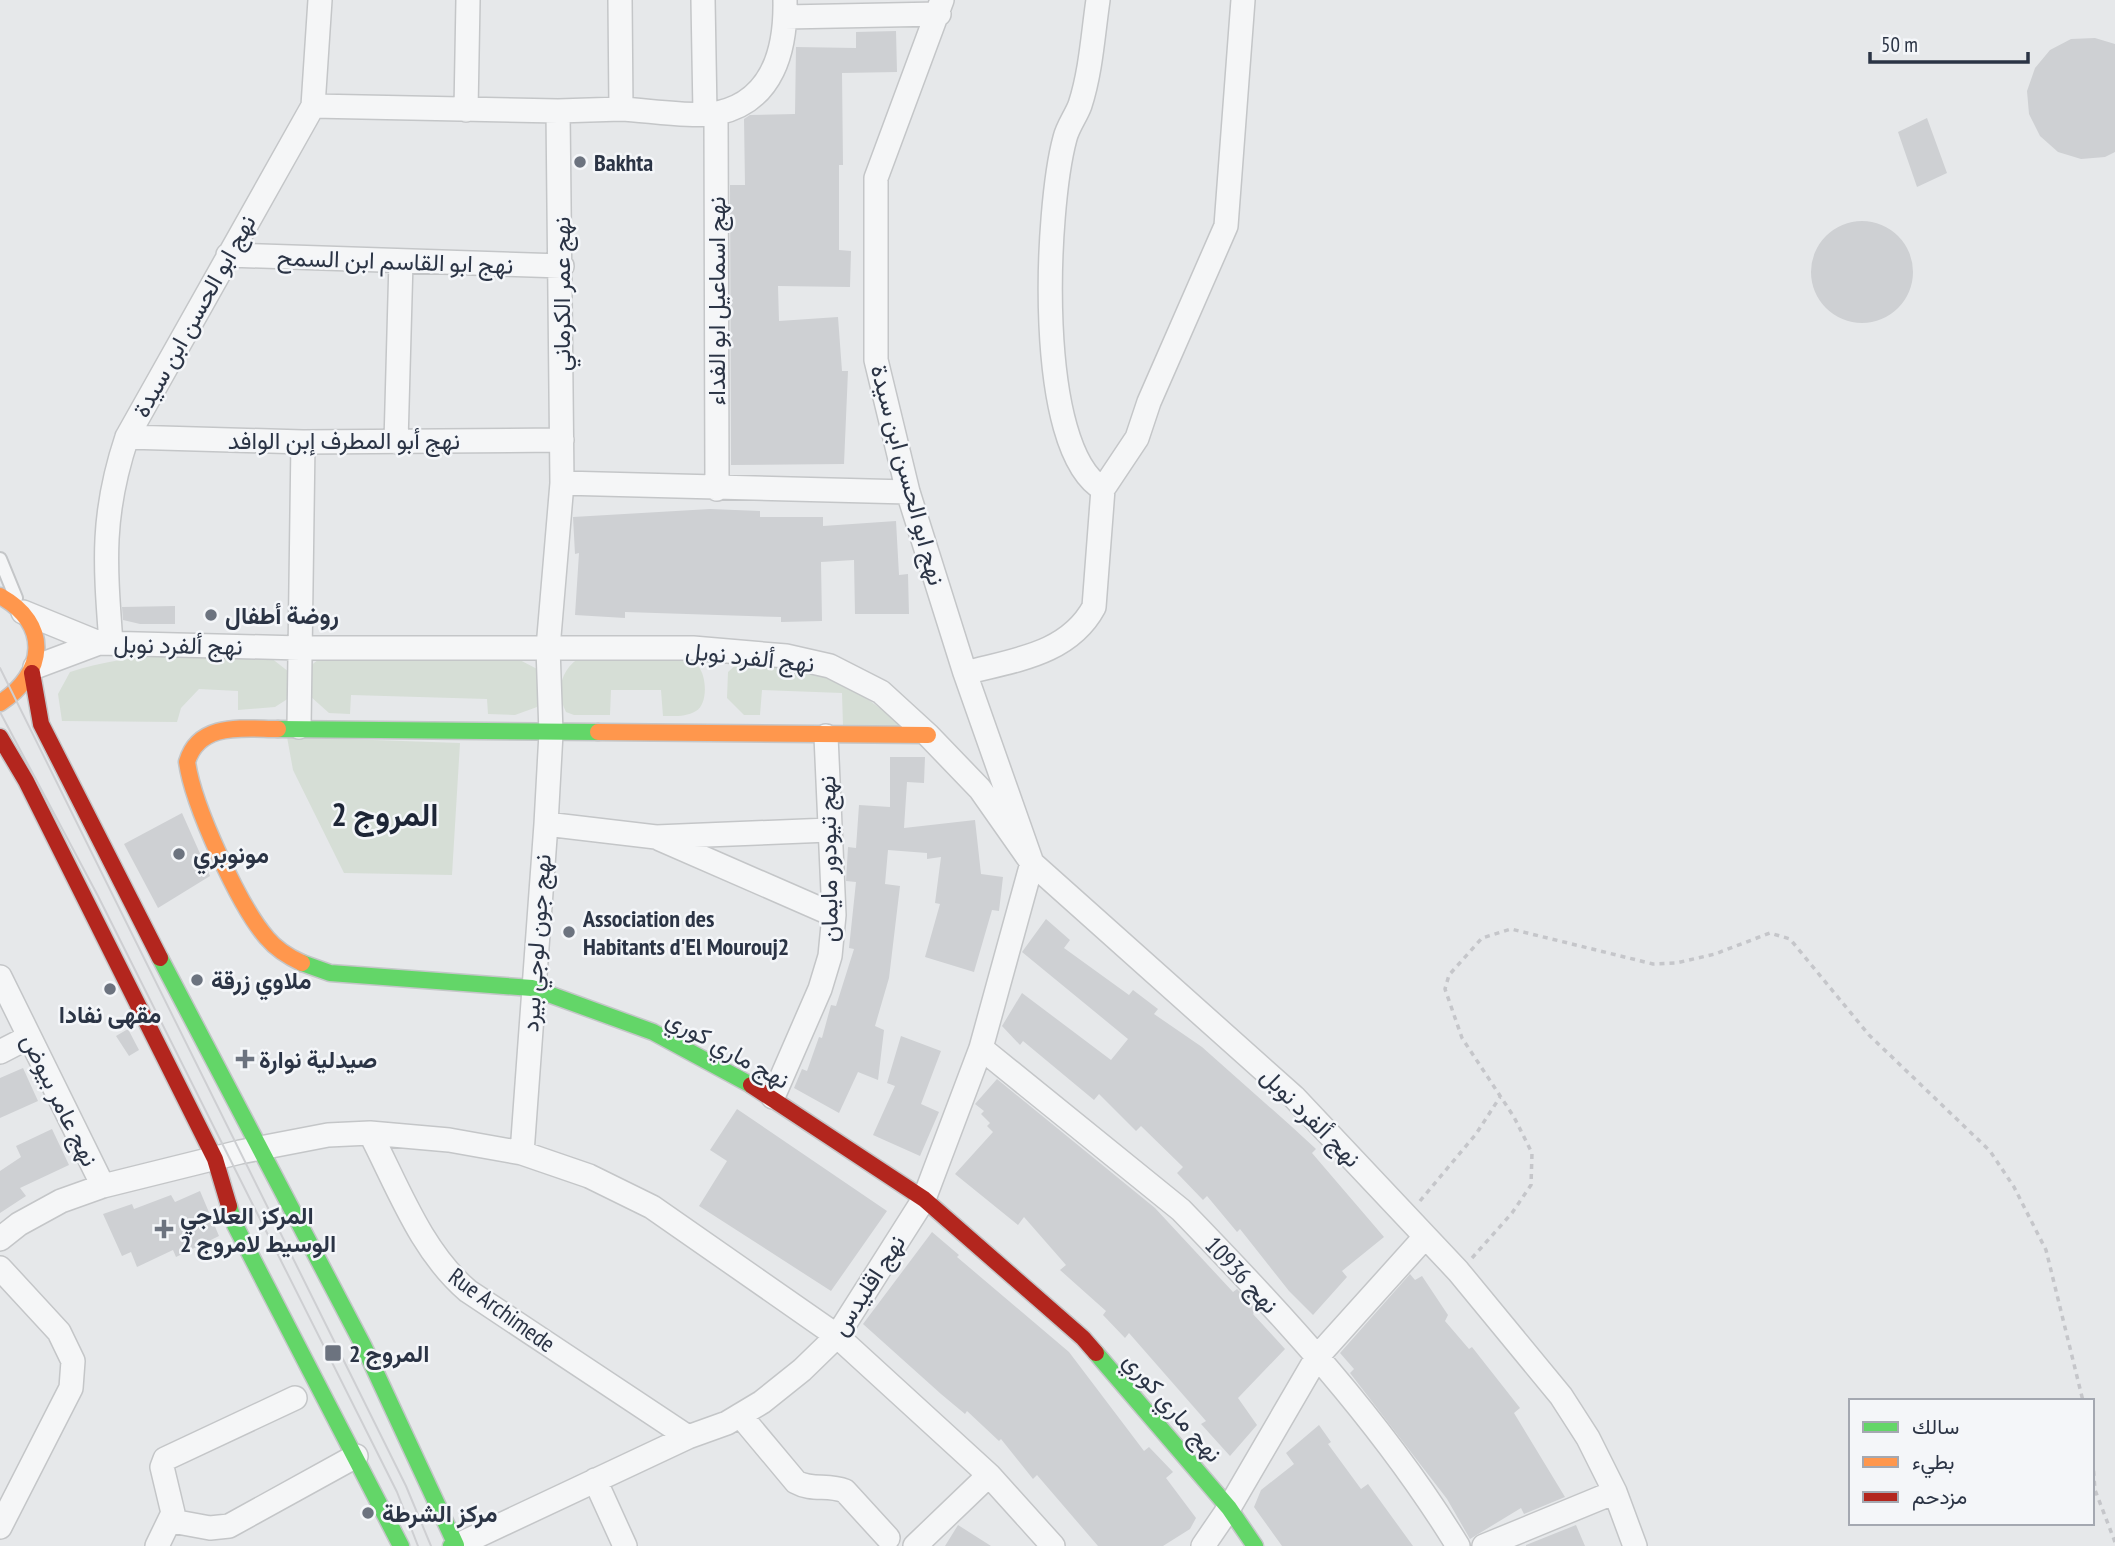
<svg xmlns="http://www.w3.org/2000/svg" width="2115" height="1546" font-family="'PT Sans Narrow',Vazirmatn,sans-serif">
<rect width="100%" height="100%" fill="#e6e8ea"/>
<path fill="#d6ded6" d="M266,654l23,18v26l-14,9 -37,3v-19l-39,-2 -18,19 -4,14 -115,-1 -4,-27 12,-22c64,-21 130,-17 196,-18z
M324,655l190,2 27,14 -4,36 -22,8 -27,-1 -1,-15 -136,-4 -1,19 -21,-1 -19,-17 -1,-29z
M583,656l101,2c5,2 11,3 14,8 9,10 10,38 -2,45 -10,6 -21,5 -33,5l-2,-26h-50l-1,25h-36l-8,-3c-11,-21 -5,-45 17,-56z
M741,660l62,6 44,18 57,42h-61l-1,-33 -80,-3 -2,25h-16l-17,-17 1,-26z
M287,737l173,6 -8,132 -108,-2 -51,-103z"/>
<path fill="#ced0d3" d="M896,31l1,41 -55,1 1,92h-4v85l12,1 -1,36 -72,-1 1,35 59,-4 4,54h6l-4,93 -113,1 -1,-280h15l-1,-66 6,-4 45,-1 1,-67 60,1v-16z
M2095,38l20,6v108l-10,5 -24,2 -23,-7 -18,-16 -11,-22 -2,-23 8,-23 15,-18 21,-11z
M1927,118l20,55 -30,14 -19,-55z
M1811 272a51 51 0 1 1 102 0a51 51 0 1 1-102 0Z
M710,509l50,2v6h63v9l73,-5 3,54 9,-1 1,40h-54l-1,-54 -33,2 1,59 -41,1v-5l-156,-5v6l-50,-3 4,-62 -4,1 -2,-37z
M175,606v18h-35l-17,-4 -1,-13z
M890,757h35l-1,26 -17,-1 -3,46 71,-8 6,54 22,3 -4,34 -7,-1 -18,62 -49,-15 15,-53 -5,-1 6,-46 -14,2v-6l-39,-3 -3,34 15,2 -11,92 -14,48 9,4 -6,50 -20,-8 -19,41 -45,-25 8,-19 5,2 12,-34 3,1 9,-33 5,1 18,-57 -5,-1 7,-66 -10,-1 2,-34 8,1 3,-43 31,2z
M182,813l28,63 -52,32 -34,-64z
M1046,919l24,21 -6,8 65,47 4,-5 25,19 -4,5 48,33 89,79 25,23 -4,4 72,84 -42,34 5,6 -34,38 -24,-24 -49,-62 -3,3 -30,-36 -4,4 -26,-27 6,-6 -42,-41 -5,5 -37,-37 -5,6 -71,-59 -3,4 -18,-19 20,-33 89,67 17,-21 -106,-87z
M128,1029l11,21 -10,6 -13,-20z
M901,1036l40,15 -20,53 18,8 -19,44 -47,-21 22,-49 -8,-3z
M23,1068l15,33 -38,17v-40z
M997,1079l158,129 78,84 4,-3 6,6 13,15 -3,4 32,35 -47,49 19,27 -27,31 -29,-32 5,-3 -77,-88 -4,5 -22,-23 3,-4 -46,-41 6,-5 -42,-48 -6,8 -63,-51 38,-42 -6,-6 3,-3 -9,-9 3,-3 -9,-7z
M737,1109l150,102 -56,80 -132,-85 28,-45 -17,-11z
M52,1129l17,36 -49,23 6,8 -26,17v-42l21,-14 -5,-11z
M200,1191l19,45 -43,21 -3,-7 -36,17 -6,-15 -9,4 -19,-42 29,-10 2,5 37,-14 4,7z
M932,1232l27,23 -2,2 112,95 75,99 5,-4 24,25 -7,6 30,40 -6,11 -27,17h-65l-61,-71 -4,4 -32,-40 -2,2 -32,-30 -2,3 -24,-20 -78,-70z
M1410,1274l5,6 7,-4 26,39 -3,6 24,28 3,-2 48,61 -6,5 51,84 -41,17 -3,-6 -51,31 -23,-40 -97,-126 4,-4 -14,-16z
M1319,1425l12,17 -3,2 33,45 7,-5 45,62h-131l-28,-39 7,-17 33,-26 -8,-11z
M958,1525l33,21h-46z
M1576,1525l9,21h-59v-1z"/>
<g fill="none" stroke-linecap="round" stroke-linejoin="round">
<defs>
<path id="lane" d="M0,559l16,39"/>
<path id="street" d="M703,0l2,113
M1098,0c-5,34 -7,71 -18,105 -4,11 -12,21 -15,33 -19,70 -31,311 38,351
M785,17l154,-3
M313,106l245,5
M621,109c25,1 75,9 97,4 55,-12 68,-63 67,-113
M466,110l2,-110
M716,114l1,375
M228,255l334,11
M127,437l176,5 259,-2
M396,442l5,-181
M562,483l346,9
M23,612l76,31 -64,24
M99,643l201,5h393l93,8 44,10 51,26 47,43 52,54 52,74 262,234 164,174 103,125 27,42 27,54 20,54
M111,643c-6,-80 -10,-128 16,-206l186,-331 7,-106
M965,673c48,-13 103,-18 129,-66l9,-118 34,-51 12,-36 77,-176 17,-226
M299,727l4,-285
M546,824l110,13 173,-7
M660,839l174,76
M0,977l103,209
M981,1048l200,162c101,104 201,212 277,336
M0,1052l29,-15
M773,1097l47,-108 10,-33 4,-41 -8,-179
M370,1133c28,54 51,118 98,158l220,146
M522,1153l24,-329 5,-91 -3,-85 14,-165 -4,-372 63,-2 -1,-109
M0,1239l19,-15 42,-23 42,-15 137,-34 88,-17 42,-2 79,7 73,13 67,23 63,31 185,129 152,139 64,71
M0,1268l59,64 14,29 -2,27 -71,139
M740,1415l56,67c16,9 32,2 49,9l43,47
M595,1480l30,66
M172,1521l38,7 19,-2 127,-70
M157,1546l16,-33 -11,-46 3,-8 130,-61
M456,1546l232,-109 39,-14 35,-21 40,-32 35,-34 87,-137 57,-151 51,-185 -67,-190 -57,-181 -32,-132v-182l66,-178
M915,1546l74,-71
M1203,1546l26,-38 88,-151 108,-120
M1484,1546l131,-54"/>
<path id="fast" d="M278,729l320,3
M160,958l204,389 92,198 -5,1
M302,963l28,10 202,15 121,44 98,53
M229,1206l6,19 166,321
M1096,1353l133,155 26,38"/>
<path id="slow" d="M0,596c51,28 46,77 0,107
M278,729c-33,0 -79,-8 -91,33 6,43 52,144 80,176 10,12 22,19 35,25
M598,732l330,3"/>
<path id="jam" d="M32,673l9,51 119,234
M0,737l26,44 189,378 14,47
M751,1085l173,114 159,139 13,15"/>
</defs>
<use href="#lane" stroke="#c4c6c8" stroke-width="16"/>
<use href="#street" stroke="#c4c6c8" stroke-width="26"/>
<use href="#fast" stroke="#c4c6c8" stroke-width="19"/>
<use href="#slow" stroke="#c4c6c8" stroke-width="19"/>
<use href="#jam" stroke="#c4c6c8" stroke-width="19"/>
<path stroke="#c5c6ca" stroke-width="3.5" stroke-dasharray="5 5" stroke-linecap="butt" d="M1420,1201l56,-67 24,-37
M1472,1258l40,-45 19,-28 1,-32 -18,-36 -52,-79 -17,-49 4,-14 33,-37 29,-9 142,35 23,-1 39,-9 55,-21 20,6 79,96 121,116 24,36 32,63 37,151
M2092,1451l3,39 20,52"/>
<use href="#lane" stroke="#f5f6f7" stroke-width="12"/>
<use href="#street" stroke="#f5f6f7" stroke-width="23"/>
<use href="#fast" stroke="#63d668" stroke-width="16"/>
<use href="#slow" stroke="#ff974d" stroke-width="16"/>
<use href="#jam" stroke="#b3261e" stroke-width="16"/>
<path stroke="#cecfd2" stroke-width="2" d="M0,668l406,818 25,60
M0,712l98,184 299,596 21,54"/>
</g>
<g fill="#6c737f" stroke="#f4f6f9" stroke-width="2.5">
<circle cx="580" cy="162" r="7"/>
<circle cx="211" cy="615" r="7"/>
<circle cx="179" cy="854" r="7"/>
<circle cx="569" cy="932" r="7"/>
<circle cx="197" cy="980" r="7"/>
<circle cx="110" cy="989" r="7"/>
<path d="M241.5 1048.5h7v7h7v7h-7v7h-7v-7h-7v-7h7z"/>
<path d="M160.5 1218.5h7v7h7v7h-7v7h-7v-7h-7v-7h7z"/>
<rect x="324" y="1344" width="18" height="18" rx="3.5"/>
<circle cx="368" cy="1513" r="7"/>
</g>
<g text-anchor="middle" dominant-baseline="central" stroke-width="5" stroke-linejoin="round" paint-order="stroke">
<g font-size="24" font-weight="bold" fill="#2b3445" stroke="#f4f6f9" text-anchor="start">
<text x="594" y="162">Bakhta</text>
<text x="225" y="615">روضة أطفال</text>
<text x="193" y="854">مونوبري</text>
<text x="583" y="918">Association des<tspan x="583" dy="28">Habitants d'El Mourouj2</tspan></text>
<text x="211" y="980">ملاوي زرقة</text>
<text x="110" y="1014" text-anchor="middle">مقهى نفادا</text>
<text x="259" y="1059">صيدلية نوارة</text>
<text x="180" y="1215">المركز العلاجي<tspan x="180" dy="28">الوسيط لامروج 2</tspan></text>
<text x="349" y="1353">المروج 2</text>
<text x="382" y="1513">مركز الشرطة</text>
</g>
<g font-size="24" fill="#2b3445" stroke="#f4f6f9">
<text transform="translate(395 261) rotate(2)">نهج ابو القاسم ابن السمح</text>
<text transform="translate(561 294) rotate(-90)">نهج عمر الكرماني</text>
<text transform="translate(716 301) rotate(-90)">نهج اسماعيل ابو الفداء</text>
<text transform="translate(194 316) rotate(-61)">نهج ابو الحسن ابن سيدة</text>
<text x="344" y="440">نهج أبو المطرف إبن الوافد</text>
<text transform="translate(908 475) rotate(75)">نهج ابو الحسن ابن سيدة</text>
<text transform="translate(178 645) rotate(1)">نهج ألفرد نوبل</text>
<text transform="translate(750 657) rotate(6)">نهج ألفرد نوبل</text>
<text transform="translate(828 859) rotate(-91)">نهج تيودور مايمان</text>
<text transform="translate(536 943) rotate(-86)">نهج جون لوجي بيرد</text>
<text transform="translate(728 1049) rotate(29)">نهج ماري كوري</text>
<text transform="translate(60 1100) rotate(64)">نهج عامر بيوض</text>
<text transform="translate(1311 1117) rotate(45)">نهج ألفرد نوبل</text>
<text transform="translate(1242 1275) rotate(47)">نهج 10936</text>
<text transform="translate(868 1285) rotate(-57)">نهج اقليدس</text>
<text transform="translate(502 1310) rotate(36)">Rue Archimede</text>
<text transform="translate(1173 1407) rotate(49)">نهج ماري كوري</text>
</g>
<g font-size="32" font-weight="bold" fill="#1d2536" stroke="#f4f6f9">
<text x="385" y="814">المروج 2</text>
</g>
</g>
<rect x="1849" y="1399" width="245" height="126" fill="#f4f6f9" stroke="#a4a8b1" stroke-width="2"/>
<rect x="1863" y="1422" width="35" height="10" fill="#63d668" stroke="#a4a8b1" stroke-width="2"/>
<text x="1912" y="1434" font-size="21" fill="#2b3445">سالك</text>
<rect x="1863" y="1457" width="35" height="10" fill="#ff974d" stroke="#a4a8b1" stroke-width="2"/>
<text x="1912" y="1469" font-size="21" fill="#2b3445">بطيء</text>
<rect x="1863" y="1492" width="35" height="10" fill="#b3261e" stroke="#a4a8b1" stroke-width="2"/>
<text x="1912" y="1504" font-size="21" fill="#2b3445">مزدحم</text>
<path d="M1870 52v10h158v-10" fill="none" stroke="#2b3445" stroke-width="3.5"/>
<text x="1881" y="52" font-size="21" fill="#2b3445" stroke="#f4f6f9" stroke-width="5" paint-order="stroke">50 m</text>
</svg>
